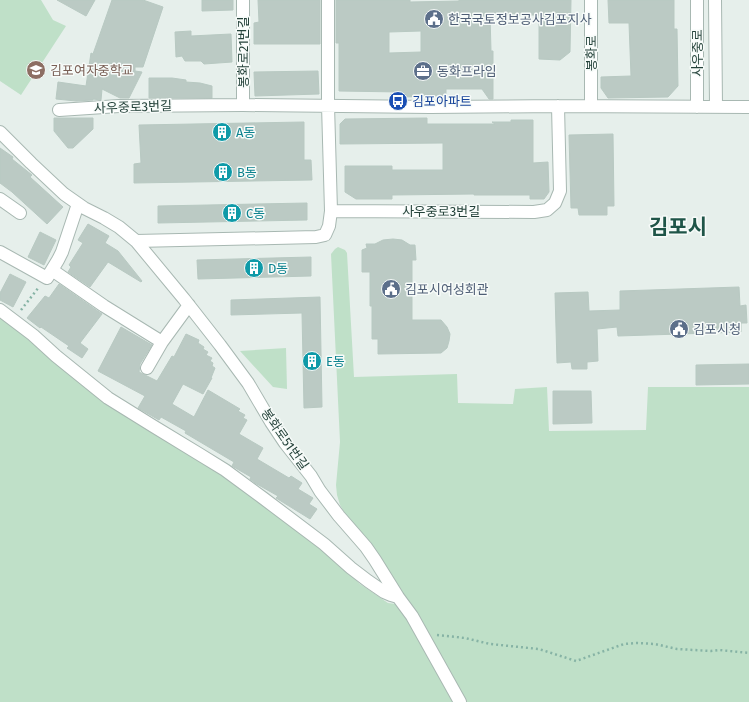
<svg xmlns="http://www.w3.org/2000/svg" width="749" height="702" font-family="'Fira Sans','Noto Sans KR',sans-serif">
<rect width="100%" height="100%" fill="#e6efeb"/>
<path fill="#bfe0c8" d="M0,0h41l12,20 13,6 -45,69 -21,-14z
M338,247l7,3 2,3 7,124 103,-3 1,29 55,1 2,-15 32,-2 2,44 97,-1 2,-43h101v315h-749v-387l217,155 106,79 37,35 28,19 8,1 4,-4 -49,-77 -11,-18 -3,-10 -1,-10 4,-43 -9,-188 4,-5z
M286,348l1,41 -14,-2 -33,-36z"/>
<path fill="#bbcac4" stroke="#b8c9c2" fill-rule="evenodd" d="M57,0h38l-9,16z
M112,0h31l20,7 -20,60h-8v4l7,1 -13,26h-9l-18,-9 -1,11 -8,-1v1l-17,1 -20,-2 2,-17 28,4 5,-33 2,1z
M202,0h31v10l-31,1z
M258,0h62v44h-66v-21l5,-1z
M336,0h74v2l49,-1v-1h112l-1,52 -10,8 -21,-1v-44h-49l1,36h2v48h-4l-7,-10h-36v7l-45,1v-5l-62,-1v-48h-3zM421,31v21l-32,1v-21z
M608,0h66v29h3l1,57 -10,11 -60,1 -7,-10v-11l30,-1 -2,-53h-20z
M191,31v5l40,-2 1,28 -28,2 -3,-3h-16l-3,-5 -6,1 -1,-25z
M318,71l1,23 -64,2 -1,-24z
M149,78h23l14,2v2l14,1 12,3v12h-63z
M54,118h39v11l-20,19h-5l-14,-17z
M427,118v6h68l-3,-2h19v-2h22v43l15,-1 1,30 -5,7h-14v-4h-56v-1l-82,1v4h-36l-11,-7v-26h47v4h51v-27l-103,1v-20l5,-5z
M304,122v38h7l1,20 -178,3v-19l7,-1 -2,-38z
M613,134l1,72h-7v9h-28l-1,-7h-7l-2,-73z
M0,148l13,9 -1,2 20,16 -2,2 33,30 -16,17 -35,-32 -12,-9z
M307,203v17l-149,3v-17z
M88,224l21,12 -4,7 13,8 24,30 -1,1 -33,-20 -18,25 -22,-15 3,-5 -2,-2 14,-22 -5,-3z
M40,232l16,8 -12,25 -16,-8z
M393,239l9,1 8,5h5l1,15h-4v60h29l6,7 3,7 -1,7 -2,7 -6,5 -63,1v-15h-6v-33h-2v-34h-8v-22l5,-2 -1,-4h9l8,-4z
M311,257v19l-113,3 -1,-19z
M10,274l16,8 -13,25 -13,-7v-7z
M59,284l43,30 -22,29 8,6 -6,9 -15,-10 2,-2 -28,-19 -1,1 -13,-10 18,-22 4,2z
M739,287l1,19 6,-1 1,18h-6v9l-123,4 -1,-9 -20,2 1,32 -11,1v7h-15l-1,-7 -14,1 -2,-70 33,-1 1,19 31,-1v-19z
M320,297l2,110 -18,1 -2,-95 -71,2v-15z
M121,327l31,18 -12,19 -1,8 18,9 15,-25 2,1 12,-23 13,6 -1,3 6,4 -1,2 5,3 -2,3 6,3 -2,3 3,2 -1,3 3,2 -4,10h1l-9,16 -20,-10 -11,20 22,13 14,-27 32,19 -2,2 7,4 -2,3 4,2 -8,14 24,14 -6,11 32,19 2,-2 11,7 -4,6 15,9 -4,6 8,5 -7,10 -34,-21 2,-2 -23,-13 -5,-4 1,-2 -19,-11 2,-4 -49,-29 1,-2 -25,-14 -2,3 -21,-12 7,-12 -47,-25z
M749,364v20l-53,1v-20z
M553,391h38l1,32 -39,1z"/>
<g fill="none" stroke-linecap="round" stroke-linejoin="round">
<defs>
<path id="minor" d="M328,0v105l3,106 203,1 13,-2 8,-7 5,-12 -2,-85
M591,0v106
M697,0v107
M715,0l1,106
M243,105v-105
M59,110l60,-4 124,-1 187,2 128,-1 191,1
M0,132l31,31 33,31 20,14 20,10 15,9 17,14 48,58 36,46 28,38 23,39 14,21 26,33 9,15 19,25 27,31 9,13 23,37 14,19 48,86
M0,199l20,14
M136,241l180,-4 9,-2 4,-9 2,-15
M0,252l47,26 11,-18 4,-8 16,-48
M52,270l52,36 58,36
M0,310l33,25 23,21 52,42 45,28 46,28 26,16 38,28 61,46 27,24 17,13 16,11 7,3 7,2
M147,368l15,-26 27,-37"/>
</defs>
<use href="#minor" stroke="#a8b8b2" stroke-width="14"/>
<path stroke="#86b3a5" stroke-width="2.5" stroke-dasharray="2 3" stroke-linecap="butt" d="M21,310l18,-23
M437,635l28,3 25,6 49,5 37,12 48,-17 13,-1 18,1 22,5 34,2 8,-1 30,3"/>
<use href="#minor" stroke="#fff" stroke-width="12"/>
</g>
<defs>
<symbol id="civic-disc" viewBox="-11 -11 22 22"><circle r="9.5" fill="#5c6f8a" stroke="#f7fbf9"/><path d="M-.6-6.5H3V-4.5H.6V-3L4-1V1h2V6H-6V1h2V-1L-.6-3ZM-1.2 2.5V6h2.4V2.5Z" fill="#fff"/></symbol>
<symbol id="school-disc" viewBox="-11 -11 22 22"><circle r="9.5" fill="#8d6e63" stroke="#f7fbf9"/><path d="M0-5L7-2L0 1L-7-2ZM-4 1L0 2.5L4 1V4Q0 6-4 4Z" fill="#fff"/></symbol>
<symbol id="office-disc" viewBox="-11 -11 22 22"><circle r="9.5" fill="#5c6f8a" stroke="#f7fbf9"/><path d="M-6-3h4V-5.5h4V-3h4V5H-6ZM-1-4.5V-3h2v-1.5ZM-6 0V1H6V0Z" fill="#fff"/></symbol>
<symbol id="bus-disc" viewBox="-11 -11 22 22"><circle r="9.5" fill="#1a4fb4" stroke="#f7fbf9"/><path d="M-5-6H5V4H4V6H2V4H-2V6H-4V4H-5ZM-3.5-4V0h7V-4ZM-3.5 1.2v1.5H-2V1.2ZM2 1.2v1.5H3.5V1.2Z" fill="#fff"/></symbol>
<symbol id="building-disc" viewBox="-11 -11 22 22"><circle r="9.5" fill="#0f9aa8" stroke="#f7fbf9"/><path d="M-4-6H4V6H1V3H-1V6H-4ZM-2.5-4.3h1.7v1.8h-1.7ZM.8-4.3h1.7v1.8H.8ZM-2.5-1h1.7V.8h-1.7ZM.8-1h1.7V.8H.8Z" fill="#fff"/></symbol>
</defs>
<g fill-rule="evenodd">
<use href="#civic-disc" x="423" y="8" width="22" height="22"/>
<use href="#school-disc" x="25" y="59" width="22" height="22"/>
<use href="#office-disc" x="412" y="60" width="22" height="22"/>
<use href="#bus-disc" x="387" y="90" width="22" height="22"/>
<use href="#building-disc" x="211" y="121" width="22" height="22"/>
<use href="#building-disc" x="212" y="161" width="22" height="22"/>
<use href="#building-disc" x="221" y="202" width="22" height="22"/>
<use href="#building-disc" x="243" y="257" width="22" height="22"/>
<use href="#civic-disc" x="380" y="278" width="22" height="22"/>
<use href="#civic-disc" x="668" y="318" width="22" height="22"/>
<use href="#building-disc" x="301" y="350" width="22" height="22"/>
</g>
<g text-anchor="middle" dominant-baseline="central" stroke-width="3" stroke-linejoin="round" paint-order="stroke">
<g font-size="13" fill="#4e5e75" stroke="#f7fbf9" text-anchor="start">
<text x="448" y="19">한국국토정보공사김포지사</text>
<text x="437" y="71">동화프라임</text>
<text x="405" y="289">김포시여성회관</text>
<text x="693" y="329">김포시청</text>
</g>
<g font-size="13" fill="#24423a" stroke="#f7fbf9">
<text transform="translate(243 52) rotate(-90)">봉화로21번길</text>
<text transform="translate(591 53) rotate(-90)">봉화로</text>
<text transform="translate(697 53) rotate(-90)">사우중로</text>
<text transform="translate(133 107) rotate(-2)">사우중로3번길</text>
<text x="441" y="211">사우중로3번길</text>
<text transform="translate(285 439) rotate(55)">봉화로51번길</text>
</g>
<g font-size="13" fill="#785e54" stroke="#f7fbf9" text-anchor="start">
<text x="50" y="70">김포여자중학교</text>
</g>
<g font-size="13" fill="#164399" stroke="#f7fbf9" text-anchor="start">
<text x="412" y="101">김포아파트</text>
</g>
<g font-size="13" fill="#0d838f" stroke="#f7fbf9" text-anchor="start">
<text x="236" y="132">A동</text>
<text x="237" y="172">B동</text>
<text x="246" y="213">C동</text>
<text x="268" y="268">D동</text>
<text x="326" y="361">E동</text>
</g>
<g font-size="21" font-weight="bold" fill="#1f5548" stroke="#f7fbf9">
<text x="678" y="227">김포시</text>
</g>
</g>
</svg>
